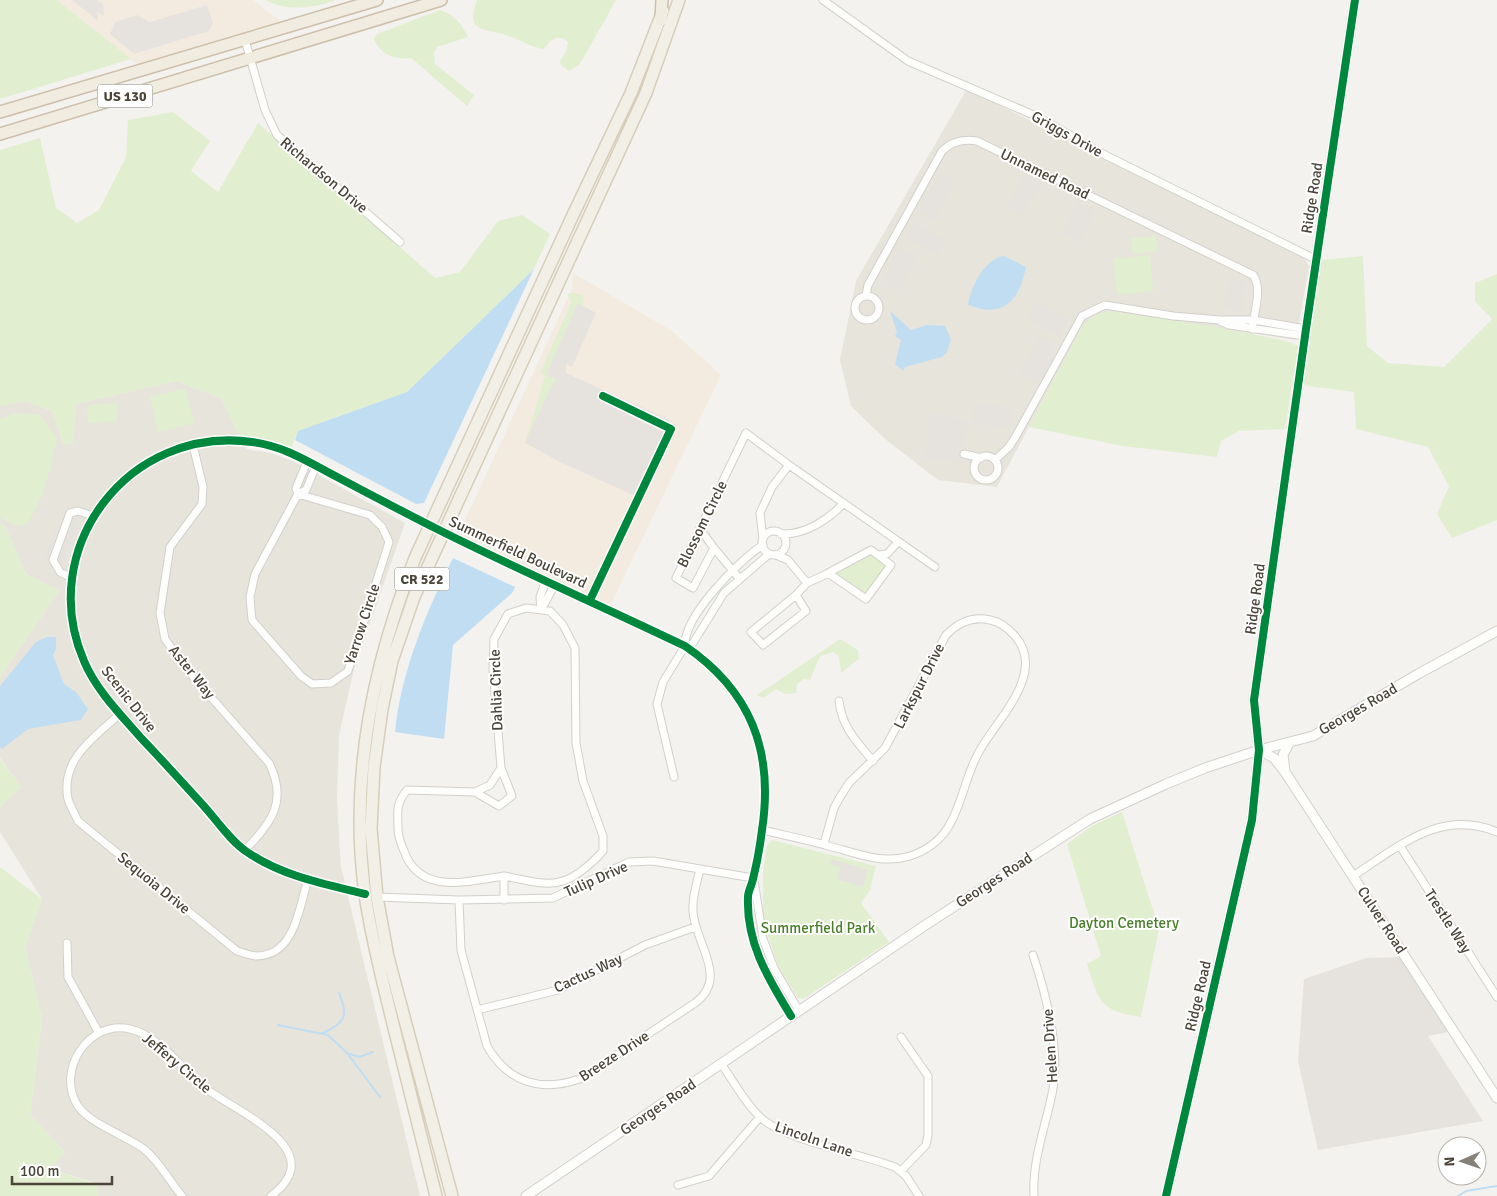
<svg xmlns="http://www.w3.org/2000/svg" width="1497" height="1196" font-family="Signika,sans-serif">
<rect width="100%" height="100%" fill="#f4f2ee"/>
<path fill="#e7e4dc" d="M967,89l337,169 5,8 -13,74 -156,-24 -57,9 -86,162 -59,-7 -53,-41 -34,-33 -11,-46 16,-79z
M176,381l45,17 25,51 25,4 24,9 110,61 -51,146 -15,66 -2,66 4,66 79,329h-322v-12l-48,-15 15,-17 -35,-37 12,-96 -17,-72 17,-48 -42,-67v-25l21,-20 -21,-29v-81l59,-86 -33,-17 -21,-48 -5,-2v-118l25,-5 27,10 11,33 10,-1 3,-39z"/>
<path fill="#f3ebdf" d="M57,0h196l31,24 -147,40z
M573,273l99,58 49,44 -111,231 -87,-37 -66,-32 115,-248z"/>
<path fill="#e6e2de" d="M1406,957l47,74 -25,5 55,85 -165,29 -20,-89 6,-82 62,-21z"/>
<path fill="#e1eecf" d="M0,0h57l74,59 -131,40z
M266,0h70c-21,8 -50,12 -70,0z
M477,0h139l-36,64 -11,7 -8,-6 -1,-4 6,-9 2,-10c-10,-9 -18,-2 -24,7 -13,-2 -25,-10 -38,-14 -23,-7 -41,-2 -29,-35z
M440,10c15,5 21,13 28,27l-31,10 -3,6 1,11 39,31 -7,11 -56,-48c-16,2 -31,-3 -37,-19l3,-5z
M173,112l37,29 -19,30 27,21 40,-69 177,155 25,-6 38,-51 24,-6 28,19 -16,35 -127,123 -109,39 -8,20 -49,-12 -20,-41 -45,-17 -100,23 -3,39 -10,1 -11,-33 -27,-10 -25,5v-256l40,-12 16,70 21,15 22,-13 27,-53 2,-37z
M1156,236l2,15 -25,3 -2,-16z
M1150,255l3,36 -36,4 -4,-36z
M1363,256l4,90 21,17 56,4 48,-48 -17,-18v-18l22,-9v246l-45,18 -15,-24 12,-28 -21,-39 -72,-18 -2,-37 -53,-7 19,-125z
M575,293l8,3 1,9 -6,-1 -32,70 14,7v2l-35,60 20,-67 -5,-3 32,-72 -5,-7z
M1112,311l111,17 63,13 12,5 -13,83 -46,2 -18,10 -4,16 -94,-11 -94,-19 54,-102 13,-11z
M185,388l9,35 -36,9 -8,-35z
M117,403v18l-29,2 -1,-18z
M17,413l23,2 17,24c-5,24 -15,68 -32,86h-11l-14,-7v-99z
M0,524l5,2 21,48 33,17 -59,86z
M870,553l16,13 -22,29 -28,-21z
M840,639l18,11 1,9 -18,14 -2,-17 -6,-4 -13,4 -10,24 -6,-1 -7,5 -1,9 -11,1 -9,-5 -13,9 -6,-3z
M0,759l21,28 -21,20z
M1122,812l37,117 -18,88c-41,-6 -42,-15 -54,-53l14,-8 -34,-112 25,-18z
M772,840l104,26 -6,24 -9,13 28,39 -86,57 -5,-1 -20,-32 -15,-45v-50l4,-26z
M0,867l42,32 -17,48 17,72 -12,96 35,37 -15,17 48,16v11h-98z"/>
<path fill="#e6e3df" d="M72,0h25l6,4 1,12 -7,-5 1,10z
M207,5l6,18 -4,8 -75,23 -24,-20 5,-12 22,-7 13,7z
M940,172l16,9 -20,40 -19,-9z
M1024,174l17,10 -19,32 -17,-10z
M1077,202l19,9 -17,32 -18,-9z
M914,221l32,19 -7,16 -34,-18z
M900,247l19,10 -20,36 -19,-9z
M1228,278l19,3 -5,31 -19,-4z
M1036,301l33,18 -10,18 -32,-18z
M578,303l18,10 -24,54 -6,-3v9l104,47 -35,76 -75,-34 -35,-19 29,-62 6,1 -14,-8z
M1040,336l15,9 -5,8 4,3 -16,28 -18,-11z
M976,402l37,6 -5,21 -35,-6z
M930,413l39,8 -7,42 -37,-4z
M68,510l11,10 -15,44 -20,-4 14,-39 5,1z
M831,859l37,11 -5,17 -26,-8 4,-12 -11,-3z"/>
<path fill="#c0ddf1" d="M1004,256l22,11c-7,34 -22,52 -58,38 3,-18 17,-47 36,-49z
M534,269l-110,234 -8,1 -121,-64 3,-9 109,-39z
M890,311l21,19 16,-5 18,1 6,13 -4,13 -5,5 -37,10 -2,4 -8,-7 6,-24 -6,-4 2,-4z
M453,558l62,29 -3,6 -59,52 -9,94 -49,-7c6,-60 31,-120 58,-174z
M47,637h9v12l-3,6 11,29 12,8 12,17 -7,11 -53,9 -26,20 -2,-2v-61l36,-44z"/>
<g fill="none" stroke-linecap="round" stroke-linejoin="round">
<path stroke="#c0ddf1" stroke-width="2" d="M278,1025l50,10 19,18 33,44
M323,1033c22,-10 26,-17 16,-40
M347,1053l12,4 14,-5
M1458,1196l8,-5 31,-5"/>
<defs>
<path id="minor" d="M823,0l85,61 130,56 65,37 214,106
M245,40l20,70 12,25 123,107
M866,295l2,-10 74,-134c10,-10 22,-12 35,-10l276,134c10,13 1,38 -1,54
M855 308a12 12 0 1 1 24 0a12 12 0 1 1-24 0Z
M1220,321l9,4 76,11
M193,445l10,42 -1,17 -32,43 -10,66 5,26 23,32 81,92c19,38 3,60 -25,88
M964,454l17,4
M974 468a12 12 0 1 1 24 0a12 12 0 1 1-24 0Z
M995,460l14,-13 7,-11 66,-120 23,-11 68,11 47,4h33l53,9
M789,465l146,102
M298,494l72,21 12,12 7,15 -41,129 -17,12 -19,1 -11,-8 -49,-56 -2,-23 5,-23 43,-80 8,-4 10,-24
M298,494l-2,-6 11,-26
M700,529l14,19
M762 543a12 12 0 1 1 24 0a12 12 0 1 1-24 0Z
M781,534c24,1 47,-14 63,-31
M871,550l20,15 -25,34 -38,-26z
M776,555l12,5 19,23 22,-10
M879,555l8,-1 11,-12
M72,578l-12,-6 -7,-12 17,-47 8,-2 15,5
M739,578l-25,-30 -21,40 -17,-10 70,-145 43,32 -17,22 -12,26 3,26
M546,580l-6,17 1,13 14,-26
M796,595l10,16 -43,34 -12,-13 45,-37 11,-12
M685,646c-2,-29 54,-86 78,-101
M685,646l8,-3 31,-50 45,-39
M839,701c3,26 17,40 34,60
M120,714c-26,23 -60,46 -52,85 2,7 7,15 10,22l159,130c6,2 13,4 19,5 39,0 43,-48 52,-77
M674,777l-17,-73 6,-22 22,-36
M475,792l24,14 13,-10 -11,-28
M762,830c21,5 42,9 63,15 29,7 55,20 85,11 53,-17 47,-67 70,-106 18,-32 67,-77 35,-114 -7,-8 -14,-14 -25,-16 -17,-4 -32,3 -44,15l-61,113 -36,35 -9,14 -6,11 -10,36
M1400,846l97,151
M504,876c17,3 42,11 59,5 15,-5 30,-19 40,-30v-15l-20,-55 -7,-38 -1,-95 -12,-23 -13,-14 -24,-3 -18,6 -14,25 -1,30 8,99 -11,17 -15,7 -68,-2c-12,15 -9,22 -9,39 0,8 3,15 6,22 16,45 64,30 100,25v24
M1353,876c45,-29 88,-68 144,-44
M754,880l9,59 11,29 25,43
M365,894c-41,-10 -83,-18 -118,-42 -17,-11 -31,-33 -45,-48 -20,-22 -40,-44 -61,-66 -20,-23 -45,-48 -57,-77 -49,-113 45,-236 168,-219 35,5 56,20 87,36 34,18 68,36 102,53 80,40 163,76 244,115 66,45 89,105 77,184 -2,16 -5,33 -9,49 -1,6 -5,12 -5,18 -2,46 20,81 43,119
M377,897l82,3 94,-2 76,-36 24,-1 100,17
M459,900l2,50 26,96c21,37 55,47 95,32l113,-75c35,-25 -1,-61 -2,-92 -1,-14 4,-29 7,-42
M67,943l1,34 31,56
M1033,955c14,42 28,96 19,139 -7,34 -20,67 -18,102
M477,1010l81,-20 87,-45 50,-18
M901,1037l27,39v59l-2,10 -25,26
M722,1065c12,17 23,38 38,52 23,23 102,37 135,50l11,9 13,20
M678,1185l31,-9 51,-59
M182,1196c-13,-15 -22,-34 -38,-47 -19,-14 -54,-25 -66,-43 -23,-35 11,-87 52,-77 30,7 51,39 74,58 29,24 130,62 67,109"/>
<path id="tertiary" d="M1259,750l15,8 11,14 212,326
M1285,771l-2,-16 6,-12
M526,1196l398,-270 166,-107 76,-35 39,-16 54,-18 54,-14 105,-62 79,-43
M1166,1196l86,-376 7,-70 -5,-50 52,-371 49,-329"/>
<path id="primary" d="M436,1196c-15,-59 -29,-118 -44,-176 -10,-42 -21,-83 -27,-126 -16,-115 8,-230 50,-336l158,-343 58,-122 32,-82
M452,1196l-64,-239 -11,-60 -6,-68 3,-62 8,-58 10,-48 22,-64 232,-504 33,-93"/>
<path id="trunk" d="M661,20l1,-20
M0,112l377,-112
M0,134l441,-134"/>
</defs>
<use href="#minor" stroke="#d2d0cb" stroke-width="9"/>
<use href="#tertiary" stroke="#d2d0cb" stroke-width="11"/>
<use href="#primary" stroke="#d6cebb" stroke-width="14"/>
<use href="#trunk" stroke="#ccbfa9" stroke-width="14"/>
<use href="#minor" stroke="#fdfdfc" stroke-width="7"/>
<use href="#tertiary" stroke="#fdfdfc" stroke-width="9"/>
<use href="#primary" stroke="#f2efe6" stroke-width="11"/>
<use href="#trunk" stroke="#f0ece0" stroke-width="11"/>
<defs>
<path id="cycleway" d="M590,600l81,-171 -68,-33
M365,894c-41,-10 -83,-18 -118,-42 -17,-11 -31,-33 -45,-48 -20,-22 -40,-44 -61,-66 -20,-23 -45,-48 -57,-77 -49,-113 45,-236 168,-219 35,5 56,20 87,36 34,18 68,36 102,53 80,40 163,76 244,115 66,45 89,105 77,184 -2,16 -5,33 -9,49 -1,6 -5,12 -5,18 -2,46 20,81 43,119
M1166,1196l86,-376 7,-70 -5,-50 52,-371 49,-329"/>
</defs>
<use href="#cycleway" stroke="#fff" stroke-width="11"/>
<use href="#cycleway" stroke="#00873e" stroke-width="8"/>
</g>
<g text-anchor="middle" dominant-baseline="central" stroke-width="4" stroke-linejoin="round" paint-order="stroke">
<g fill="#fff" stroke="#817c74" stroke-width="1">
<rect x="97.5" y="84.5" width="55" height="23" rx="4"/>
<rect x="394.5" y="567.5" width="55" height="23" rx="4"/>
</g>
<g font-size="14" font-weight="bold" fill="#4b4439">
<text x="125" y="96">US 130</text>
<text x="422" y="579">CR 522</text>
</g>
<g font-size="15" fill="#4b4439" stroke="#fff">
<text transform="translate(1067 134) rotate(29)">Griggs Drive</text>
<text transform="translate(1045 174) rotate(26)">Unnamed Road</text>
<text transform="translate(324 175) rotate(40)">Richardson Drive</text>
<text transform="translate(1312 198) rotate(-81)">Ridge Road</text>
<text transform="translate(702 524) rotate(-64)">Blossom Circle</text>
<text transform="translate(518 552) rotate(25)">Summerfield Boulevard</text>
<text transform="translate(1255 599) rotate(-82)">Ridge Road</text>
<text transform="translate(362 624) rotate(-72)">Yarrow Circle</text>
<text transform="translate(192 672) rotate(51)">Aster Way</text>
<text transform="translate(919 686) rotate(-63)">Larkspur Drive</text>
<text transform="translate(496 690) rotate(-92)">Dahlia Circle</text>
<text transform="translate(129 699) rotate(52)">Scenic Drive</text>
<text transform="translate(1358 709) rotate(-30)">Georges Road</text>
<text transform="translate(596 879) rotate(-24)">Tulip Drive</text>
<text transform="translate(994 880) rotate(-33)">Georges Road</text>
<text transform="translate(154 883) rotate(39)">Sequoia Drive</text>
<text transform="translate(1382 920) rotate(57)">Culver Road</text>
<text transform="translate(1448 921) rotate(57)">Trestle Way</text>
<text transform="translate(588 973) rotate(-25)">Cactus Way</text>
<text transform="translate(1198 996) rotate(-77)">Ridge Road</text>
<text transform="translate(1050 1046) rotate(-94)">Helen Drive</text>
<text transform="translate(614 1056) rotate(-33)">Breeze Drive</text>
<text transform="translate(177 1063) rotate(40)">Jeffery Circle</text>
<text transform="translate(658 1107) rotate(-34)">Georges Road</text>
<text transform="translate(814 1139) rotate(19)">Lincoln Lane</text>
</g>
<g font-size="15" fill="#4a7f2a" stroke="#fff">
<text x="1124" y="923">Dayton Cemetery</text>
<text x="818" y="928">Summerfield Park</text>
</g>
</g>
<g transform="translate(1462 1161) rotate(268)"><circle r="24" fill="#ffffff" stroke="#b7b4b0"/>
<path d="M0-4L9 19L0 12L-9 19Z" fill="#868178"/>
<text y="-8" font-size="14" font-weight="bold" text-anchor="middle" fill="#4b4439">N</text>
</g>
<path d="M12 1176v8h100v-8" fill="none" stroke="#4b4439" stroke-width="2.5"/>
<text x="20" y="1176" font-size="15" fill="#4b4439" stroke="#ffffff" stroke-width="4" paint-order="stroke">100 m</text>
</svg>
